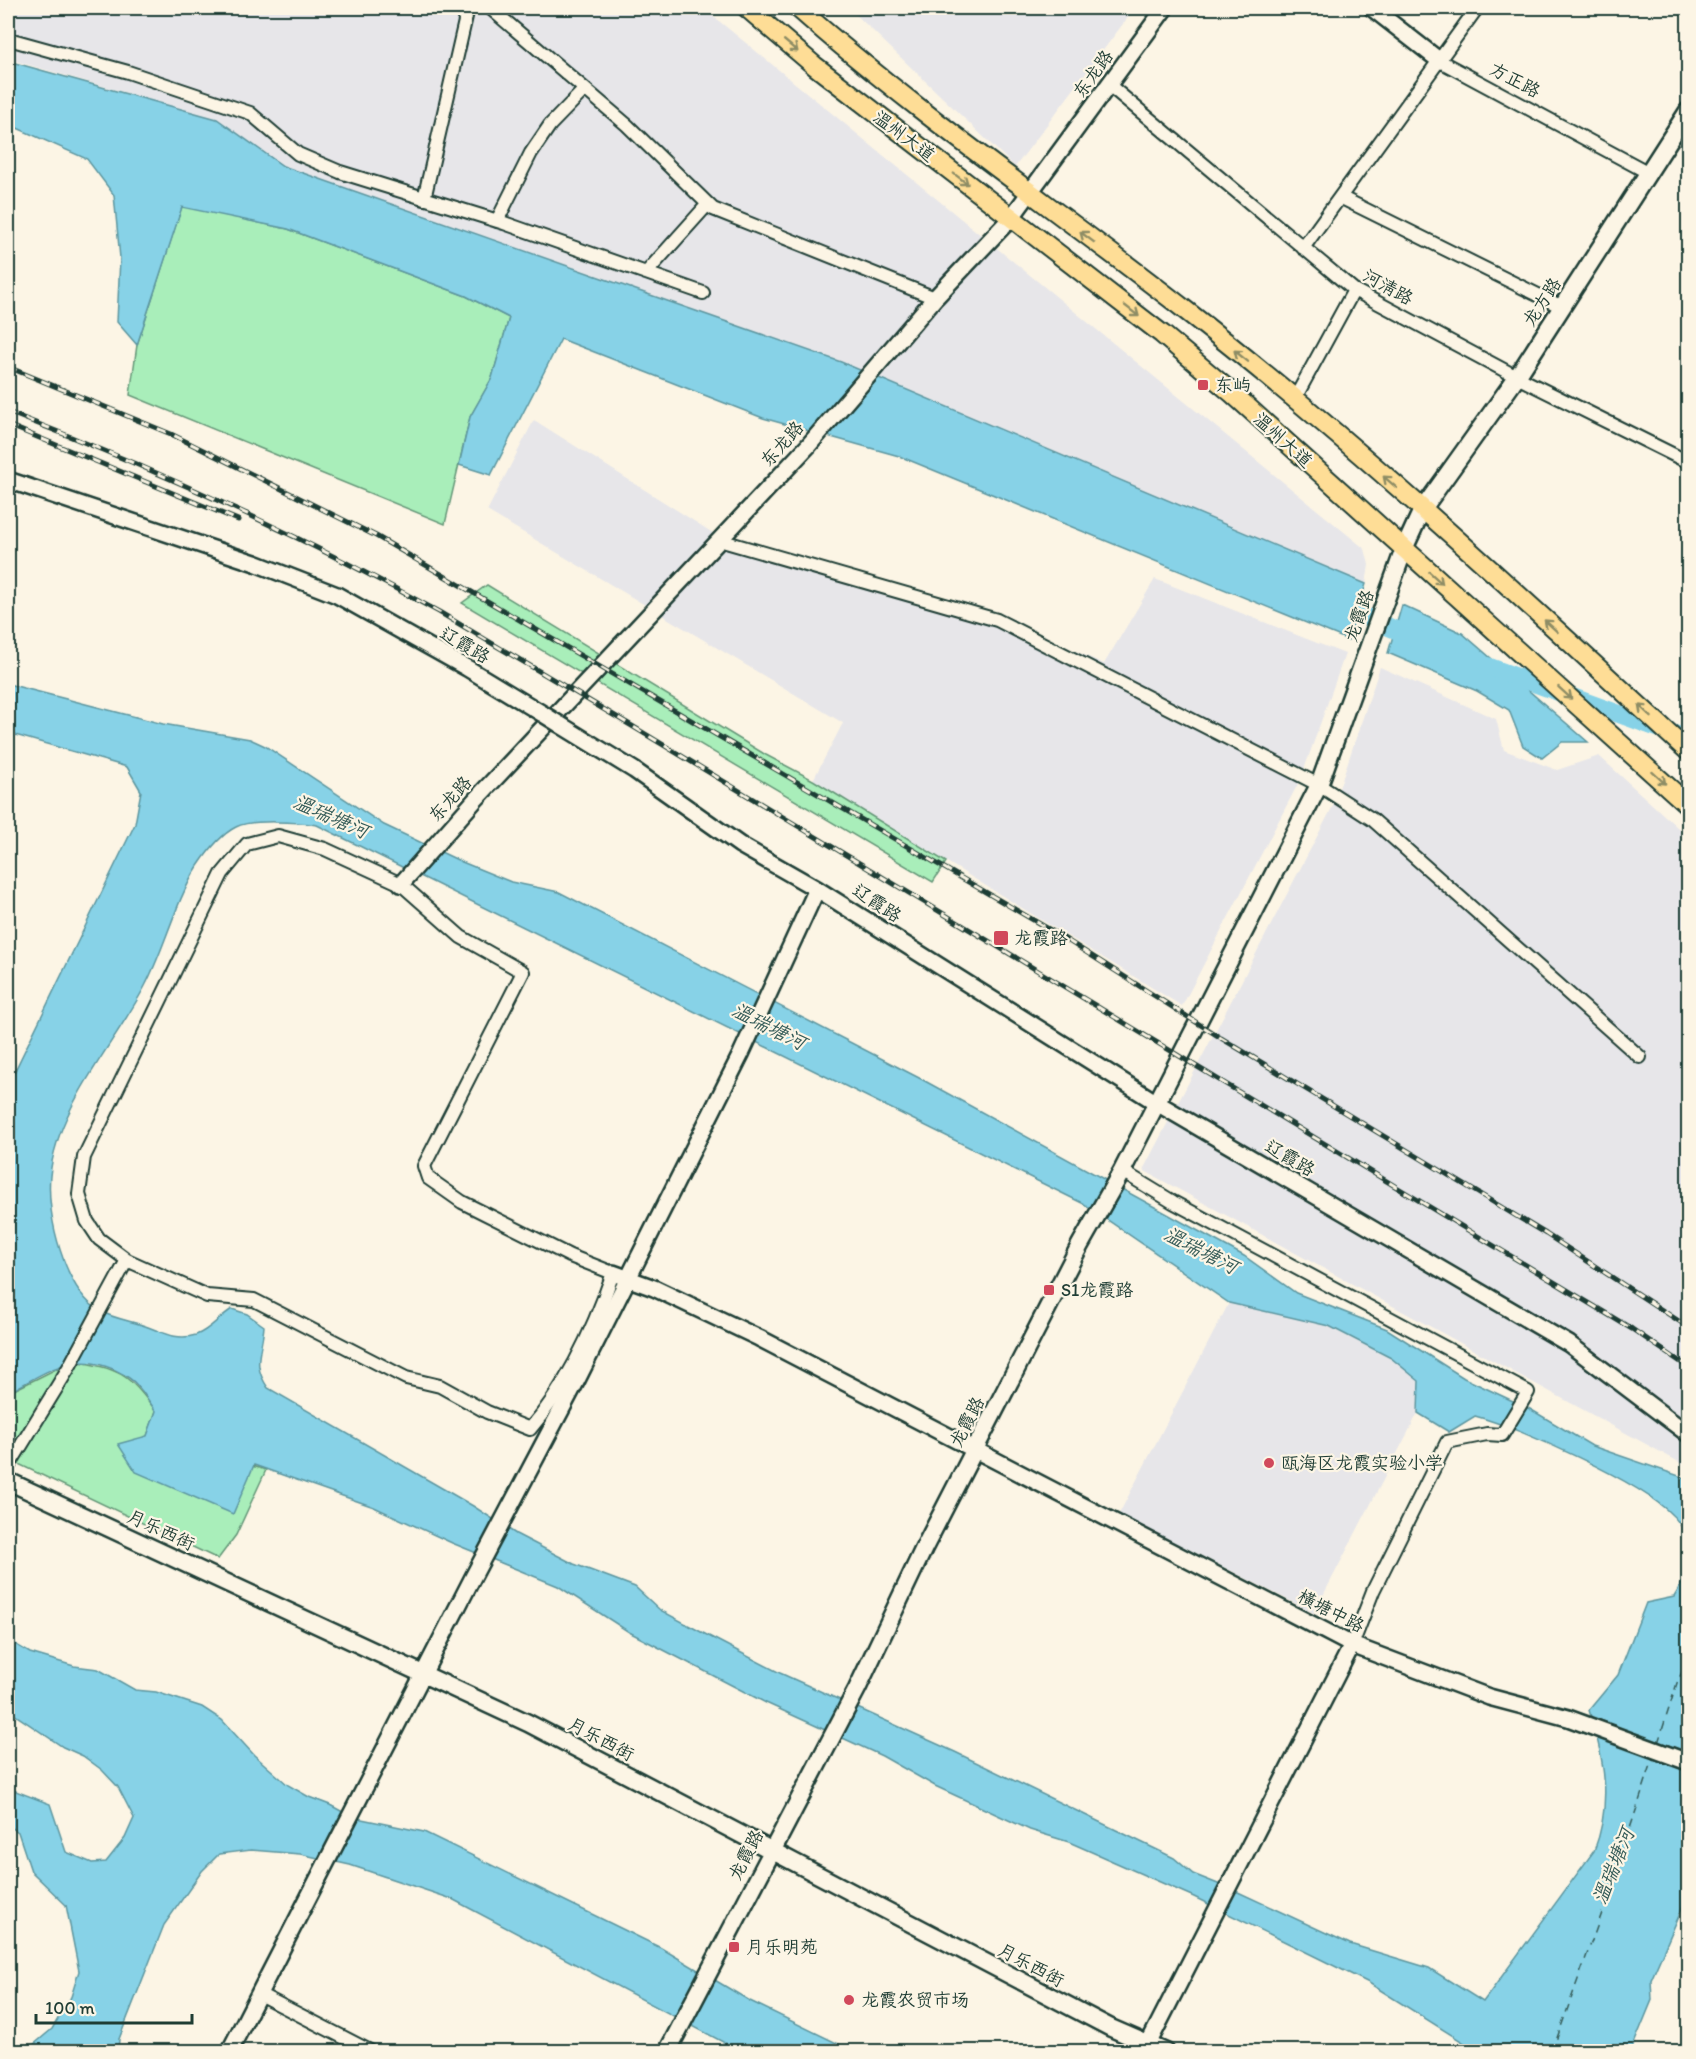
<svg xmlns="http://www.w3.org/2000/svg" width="1696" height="2059" font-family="Itim,'LXGW WenKai TC',sans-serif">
<rect width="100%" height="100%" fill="#fcf5e5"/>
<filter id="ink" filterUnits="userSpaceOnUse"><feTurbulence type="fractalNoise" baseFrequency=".0167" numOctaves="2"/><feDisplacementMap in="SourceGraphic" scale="12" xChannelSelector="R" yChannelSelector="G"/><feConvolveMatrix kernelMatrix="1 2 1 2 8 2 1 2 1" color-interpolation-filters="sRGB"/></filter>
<g filter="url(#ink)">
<path fill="#e7e6e9" d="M8,8h695l662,541 4,16 -3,19 -525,-222 -558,-196 -66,-47 -209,-60z
M849,8h286l-120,159z
M534,420l190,120 252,66 128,58 51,-85 190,75 -44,124 -119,228 -369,-226 30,-57 -356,-212z
M1380,667l116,52 8,31 53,20 42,-14 89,81v630l-545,-297 190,-364z
M1229,1303l100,23 62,32 28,23 -1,32 -104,200 -195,-99z"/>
<path fill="#a9eeba" stroke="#649677" stroke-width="1.5" d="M182,206l106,23 178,67 43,22 -17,60 -22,39 -25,107 -315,-129 7,-50z
M487,585l279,170 47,25 133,82 -13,20 -471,-279z
M72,1361c49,8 54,11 84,50l-9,25 119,34 -30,65 -18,24 -210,-100v-66z"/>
<path fill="#87d2e7" stroke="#5d969f" stroke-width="1.5" d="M8,61l209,58 66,47 558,196 525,222 -18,56 -449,-184 -136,-38 -202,-79 -70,136 -32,-10 11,-48 22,-39 17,-60 -43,-22 -178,-67 -106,-22 -45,138 -20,-23 3,-64 -6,-63 -27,-36 -79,-35z
M1402,605l60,28 126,109h-26l-20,16 -19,-12 -14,-36 -32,-19 -89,-38z
M8,684l155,40 87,15 15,7 119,79 78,37 49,20 48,10 364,188 321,176 52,37 91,36 77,49 66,31 62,37 96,33v58c-5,-7 -9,-16 -16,-22 -31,-33 -152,-87 -197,-99l-26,16 -31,-19 1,-32 -28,-23 -62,-32 -100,-23 -145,-99 -767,-379c-17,-3 -67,-6 -81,2 -16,8 -28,24 -38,39 -23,36 -33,82 -53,120 -31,59 -89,122 -95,190 -4,39 15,115 50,135 14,8 33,10 48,16 16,6 29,14 48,8 14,-5 23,-18 36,-26l15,5 17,12c-2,27 -13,37 4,62l205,118 43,28 58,30 61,23 25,23 43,23 77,40 175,79 219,106 19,16 45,18 112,52 79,24 54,34 111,-151c19,-49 10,-93 -5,-141l29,-35 28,-72 28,-6 13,-22 1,-13v333l-37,85 1,20 -21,51h-154l-108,-68 -175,-86 -125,-55 -39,-12 -95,-44 -53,-30 -116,-53 -137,-71 -71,-46 -106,-43 -78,-36 -120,-42 -21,49 -97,-42 -18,-28 29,-8 9,-25c-8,-10 -16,-26 -27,-33 -49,-32 -78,-9 -121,15v-308l127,-261 6,-33 -14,-24 -119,-34z
M8,1640l22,13 44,13 24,3 37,21 21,2 46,15 20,13 32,35 34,30 21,12 21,8 22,12 72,15 237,116 89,53 103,50h-113l-288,-152 -102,-34 -50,-11 -49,-4 -32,4 -17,17 -38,54 -45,114 -1,12h-92l26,-22 19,-32 8,-26 -13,-66 -35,-34 -13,-39 -10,-7v-37l42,16 16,48 26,11 14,-1 19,-24 9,-20 -16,-31 -16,-17 -19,-14 -20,-9 -55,-37z"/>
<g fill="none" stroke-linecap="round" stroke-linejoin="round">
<path stroke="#87d2e7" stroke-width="18" d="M1335,603l81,36
M1487,666l201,73"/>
<path stroke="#345b58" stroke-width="1.5" stroke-dasharray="8 6" stroke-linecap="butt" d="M1658,1743l19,-60 11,-24
M1552,2052l51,-142 51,-154"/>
<defs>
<path id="minor" d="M490,8l137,117 86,84 222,89
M16,41l112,31 122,41 48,41 42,18 164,51 199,70
M1440,61l209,112
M1109,85l245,205 163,87 171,85
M1340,197l222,110
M424,199l44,-191
M497,221l34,-68 19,-28 35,-36
M1303,248l174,-240
M646,273l62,-69
M1294,400l60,-110
M719,540l278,80 322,165 54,35 267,237
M278,836l47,13 76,35 60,53 62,35 -99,194 4,12 34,24 108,54 43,17c-19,55 -45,112 -83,156l-43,-17 -47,-26 -34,-8 -152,-78 -47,-4 -80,-36 -28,-21 -12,-18 -8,-27 5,-37 138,-283 25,-30z
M1122,1171l51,31 355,190 -26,43 -15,-1 -40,8 -74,149 -21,54
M8,1467l60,-98 59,-109
M259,1994l113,58"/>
<path id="tertiary" d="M1372,8l68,53
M8,480l247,83 82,32 130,73 76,46
M559,724l75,46 106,75 77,44 340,214 412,241 119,90
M401,884l75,-85 332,-353 127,-148 76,-80 154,-210
M613,1273l41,15 105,50 593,307 137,52 79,21 120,44
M229,2052l244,-475 104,-197 164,-326 76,-165
M1144,2052l208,-407"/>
<path id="secondary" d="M8,1481l520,242 583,305 55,24
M667,2052l190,-363 67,-141 156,-303 42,-74 197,-386 85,-236 18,-39 95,-133 171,-266"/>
<path id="primary" d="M747,8l68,58 347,268 70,59 456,412
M798,8c122,108 257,200 386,301 176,137 340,291 504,442"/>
</defs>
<use href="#minor" stroke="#1f3d34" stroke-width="16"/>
<use href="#tertiary" stroke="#1f3d34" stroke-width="20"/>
<use href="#secondary" stroke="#1f3d34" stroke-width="21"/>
<use href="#primary" stroke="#1f3d34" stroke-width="22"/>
<use href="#minor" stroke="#fcf5e5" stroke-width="12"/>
<use href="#tertiary" stroke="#fcf5e5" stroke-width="15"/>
<use href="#secondary" stroke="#fcf5e5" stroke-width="16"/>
<use href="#primary" stroke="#fedd96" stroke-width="18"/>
<defs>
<path id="rail" d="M8,367l163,67 205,102 683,399 162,103 325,196 142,93
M8,412c148,57 292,123 431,200l193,114 1000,603 56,38
M8,425l230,95"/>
</defs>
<use href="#rail" stroke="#1f3d34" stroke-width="5"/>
<use href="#rail" stroke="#fcf5e5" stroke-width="3" stroke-dasharray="9" stroke-linecap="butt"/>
<defs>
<path id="tertiary-bridge" d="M543,714l16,10"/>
</defs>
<use href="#tertiary-bridge" stroke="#1f3d34" stroke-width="20" stroke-linecap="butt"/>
<use href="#tertiary-bridge" stroke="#fcf5e5" stroke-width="15"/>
</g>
<defs><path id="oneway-shaft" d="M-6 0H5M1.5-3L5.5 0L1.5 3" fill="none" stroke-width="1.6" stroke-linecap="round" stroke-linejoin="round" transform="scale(1.5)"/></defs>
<g stroke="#8e8d65">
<use href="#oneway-shaft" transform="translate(791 46) rotate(40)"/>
<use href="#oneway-shaft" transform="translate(961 179) rotate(37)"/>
<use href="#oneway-shaft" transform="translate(1087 237) rotate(-143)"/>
<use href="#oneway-shaft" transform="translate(1132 311) rotate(38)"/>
<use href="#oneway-shaft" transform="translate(1241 356) rotate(-141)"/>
<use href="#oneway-shaft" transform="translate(1390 482) rotate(-139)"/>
<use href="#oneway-shaft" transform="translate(1436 578) rotate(42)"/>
<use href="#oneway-shaft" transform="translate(1551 626) rotate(-138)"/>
<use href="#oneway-shaft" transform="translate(1565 693) rotate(42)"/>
<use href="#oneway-shaft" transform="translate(1645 711) rotate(-137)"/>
<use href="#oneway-shaft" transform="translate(1659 778) rotate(42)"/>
</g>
</g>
<g fill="#d1495b" stroke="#fcf5e5" stroke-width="2">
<rect x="1197" y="379" width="12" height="12" rx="3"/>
<rect x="993" y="930" width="16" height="16" rx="3"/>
<rect x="1043" y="1284" width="12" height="12" rx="3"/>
<circle cx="1269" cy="1463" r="6"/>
<rect x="728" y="1941" width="12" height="12" rx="3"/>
<circle cx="849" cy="2000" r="6"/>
</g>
<g text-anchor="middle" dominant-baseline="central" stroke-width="4.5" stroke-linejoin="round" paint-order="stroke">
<g font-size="18" fill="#1f3d34" stroke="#fcf5e5">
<text transform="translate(1093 74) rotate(-54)">东龙路</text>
<text transform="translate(1515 80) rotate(28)">方正路</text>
<text transform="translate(904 136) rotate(37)">温州大道</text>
<text transform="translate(1388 287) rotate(29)">河清路</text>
<text transform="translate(1542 302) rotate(-57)">龙方路</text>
<text transform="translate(1283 440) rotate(42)">温州大道</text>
<text transform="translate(782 444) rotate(-48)">东龙路</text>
<text transform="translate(1359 616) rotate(-70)">龙霞路</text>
<text transform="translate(465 645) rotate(30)">辽霞路</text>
<text transform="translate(450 799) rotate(-48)">东龙路</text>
<text transform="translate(877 903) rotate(33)">辽霞路</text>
<text transform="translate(1290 1158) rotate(30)">辽霞路</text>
<text transform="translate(967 1422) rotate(-63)">龙霞路</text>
<text transform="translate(161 1530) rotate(25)">月乐西街</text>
<text transform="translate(1331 1611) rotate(27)">横塘中路</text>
<text transform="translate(601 1739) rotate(28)">月乐西街</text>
<text transform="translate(746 1855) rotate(-63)">龙霞路</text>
<text transform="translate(1031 1965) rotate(28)">月乐西街</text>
</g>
<g font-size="18" fill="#1f3d34" stroke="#fcf5e5" text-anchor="start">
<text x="1215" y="385">东屿</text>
<text x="1014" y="938">龙霞路</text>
<text x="1061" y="1290">S1龙霞路</text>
<text x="1281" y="1463">瓯海区龙霞实验小学</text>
<text x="746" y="1947">月乐明苑</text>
<text x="861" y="2000">龙霞农贸市场</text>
</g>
<g font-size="20" font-style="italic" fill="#345b58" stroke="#fcf5e5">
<text transform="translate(331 816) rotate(24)">温瑞塘河</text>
<text transform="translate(769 1026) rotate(27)">温瑞塘河</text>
<text transform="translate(1201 1250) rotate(27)">温瑞塘河</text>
<text transform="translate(1613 1866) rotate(-68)">温瑞塘河</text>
</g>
</g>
<rect width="1696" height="2059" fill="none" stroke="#fcf5e5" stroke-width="30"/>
<rect x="15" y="15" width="1666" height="2029" fill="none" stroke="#1f3d34" stroke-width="2" filter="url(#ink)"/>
<path d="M36 2014v9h156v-9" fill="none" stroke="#1f3d34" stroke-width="3"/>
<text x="45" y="2014" font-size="18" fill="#1f3d34" stroke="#fcf5e5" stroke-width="4.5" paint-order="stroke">100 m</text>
</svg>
